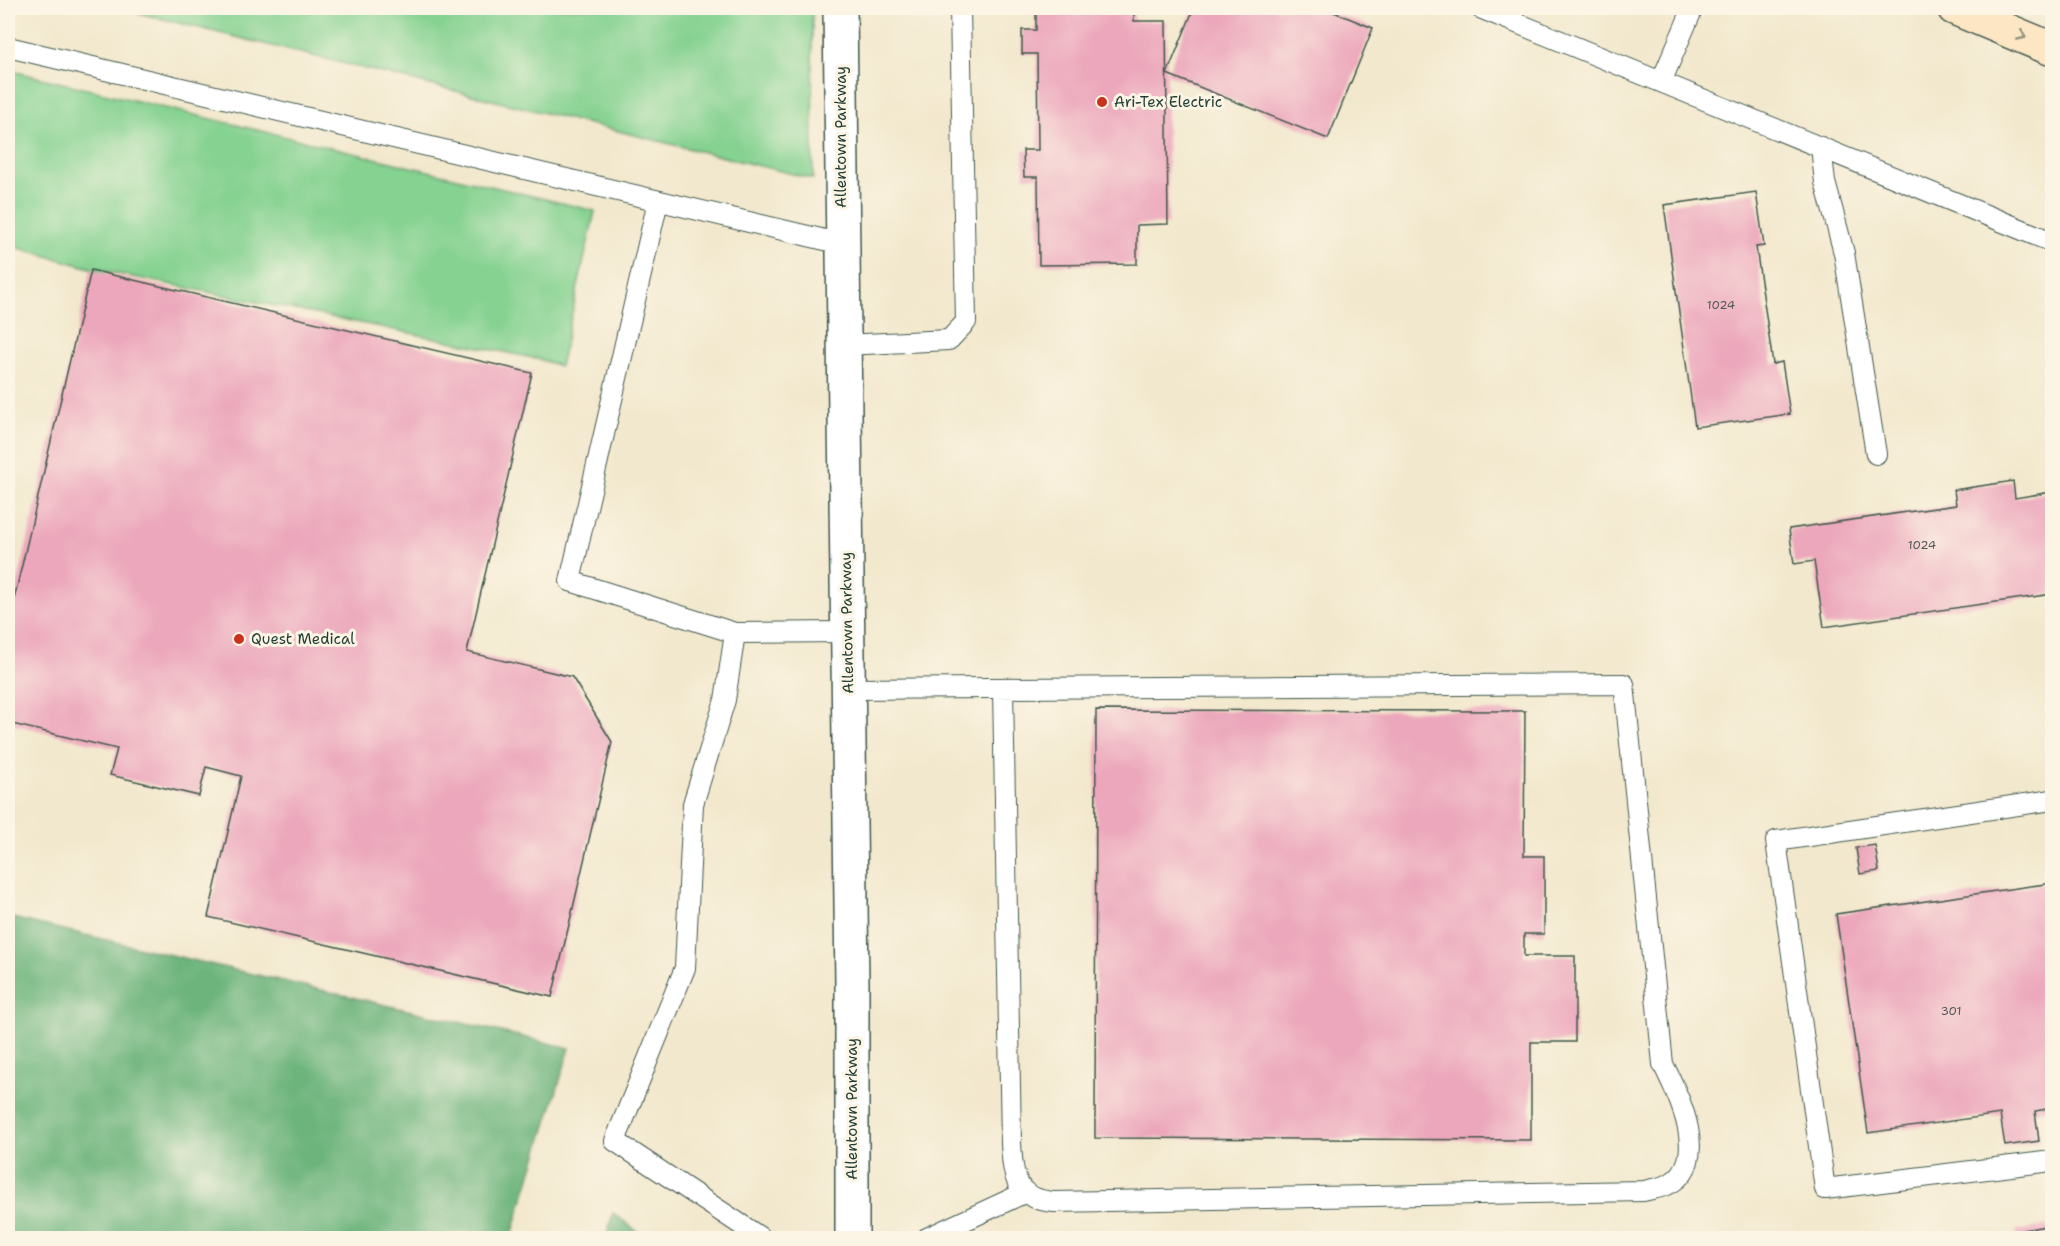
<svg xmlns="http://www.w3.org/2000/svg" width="2060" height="1246" font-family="'Shantell Sans',sans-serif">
<rect width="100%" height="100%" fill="#fcf5e5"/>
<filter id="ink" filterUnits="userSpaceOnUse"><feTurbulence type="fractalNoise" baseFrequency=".0167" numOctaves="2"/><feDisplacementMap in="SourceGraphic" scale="12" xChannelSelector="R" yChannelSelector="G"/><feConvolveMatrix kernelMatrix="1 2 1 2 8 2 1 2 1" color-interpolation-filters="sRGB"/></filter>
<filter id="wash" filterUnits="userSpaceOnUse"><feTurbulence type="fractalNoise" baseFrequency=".008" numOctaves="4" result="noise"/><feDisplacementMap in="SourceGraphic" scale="24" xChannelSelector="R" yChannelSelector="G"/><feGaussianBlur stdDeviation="1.35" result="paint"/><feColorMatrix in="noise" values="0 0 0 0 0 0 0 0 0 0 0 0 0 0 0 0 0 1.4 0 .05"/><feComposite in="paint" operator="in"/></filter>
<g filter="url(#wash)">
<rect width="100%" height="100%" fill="#f2e8cd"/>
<path fill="#85d291" stroke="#528862" stroke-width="1.5" d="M118,8h694l1,171z
M8,70l587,141 -35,155 -22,-7 -444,-90 -86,-24z"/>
<path fill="#6cb47b" stroke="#467858" stroke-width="1.5" d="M8,917l562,131 -59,190h-503z
M613,1213l33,25h-40z"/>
<g id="blocks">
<path fill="#eca7bc" d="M1036,8h98v13h32l2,203 -31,1v39l-98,1 -1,-88h-14l-1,-27h15l-1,-96h-15v-24h14z
M1194,8h130l49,20 -45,111 -161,-65z
M1756,192l8,54 -8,1 17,117 9,-2 8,52 -95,13 -31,-222z
M91,270l441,103 -65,279 105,25 40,65 -60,255 -344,-80 33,-141 -35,-9 -7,29 -89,-21 7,-26 -109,-26v-98z
M2013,481l2,17 37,-6v102l-228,33 -10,-66 -20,3 -5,-35 167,-24 -2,-15z
M1096,710l429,1 -1,145h20v78h-20v22h51v86h-44v98l-436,-2z
M1875,845l4,26 -19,3 -4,-26z
M2052,883v225l-17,3 4,30 -34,5 -5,-32 -132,19 -32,-219z
M2052,1225v13h-35l-1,-7z"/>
</g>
</g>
<g filter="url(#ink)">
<use href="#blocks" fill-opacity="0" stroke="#3f574b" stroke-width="1.5"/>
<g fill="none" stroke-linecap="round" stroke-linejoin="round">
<defs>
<path id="service" d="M1480,8l572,234
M8,47l834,197
M1661,82l32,-74
M1821,147l4,35 19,71 32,201
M658,201l-88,380 165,52 112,-1
M843,345l106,-5 17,-18 -6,-314
M735,633l-10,67 -32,104 -8,164 -70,173 146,97
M848,689l776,-5 39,380c15,30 50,100 4,121 -7,3 -16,4 -23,6l-590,11c-39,-3 -41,-25 -43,-59l-8,-455
M2052,800l-276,41 49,348 227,-28
M927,1238l97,-45"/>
<path id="minor" d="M840,8l12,977v253"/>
<path id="secondary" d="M1954,8l98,41"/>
</defs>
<use href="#service" stroke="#3f574b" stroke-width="22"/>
<use href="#minor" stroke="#3f574b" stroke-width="36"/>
<use href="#secondary" stroke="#3f574b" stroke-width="36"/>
<use href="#service" stroke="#fff" stroke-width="20"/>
<use href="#minor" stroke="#fff" stroke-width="33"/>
<use href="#secondary" stroke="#fce6c4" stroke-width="33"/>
</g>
<defs><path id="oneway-chevron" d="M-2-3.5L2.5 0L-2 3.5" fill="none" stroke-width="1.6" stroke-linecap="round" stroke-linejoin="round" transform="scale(1.5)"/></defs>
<use stroke="#8e927c" href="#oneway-chevron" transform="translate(2022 36) rotate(23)"/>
</g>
<g fill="#c8321e" stroke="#fcf5e5" stroke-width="2">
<circle cx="1102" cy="102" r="6"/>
<circle cx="239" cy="639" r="6"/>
</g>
<g text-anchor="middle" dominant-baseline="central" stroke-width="6" stroke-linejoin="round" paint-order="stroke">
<g font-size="12" fill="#525856">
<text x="1721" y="305">1024</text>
<text x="1922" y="545">1024</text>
<text x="1951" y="1011">301</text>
</g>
<g font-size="15" fill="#1f3d34" stroke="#fcf5e5" text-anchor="start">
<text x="1114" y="102">Ari-Tex Electric</text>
<text x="251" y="639">Quest Medical</text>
</g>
<g font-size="15" fill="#1f3d34" stroke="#fcf5e5">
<text transform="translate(841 137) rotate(-90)">Allentown Parkway</text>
<text transform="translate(847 623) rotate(-91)">Allentown Parkway</text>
<text transform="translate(852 1109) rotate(-90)">Allentown Parkway</text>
</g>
</g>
<rect width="2060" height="1246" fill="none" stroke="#fcf5e5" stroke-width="30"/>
</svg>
